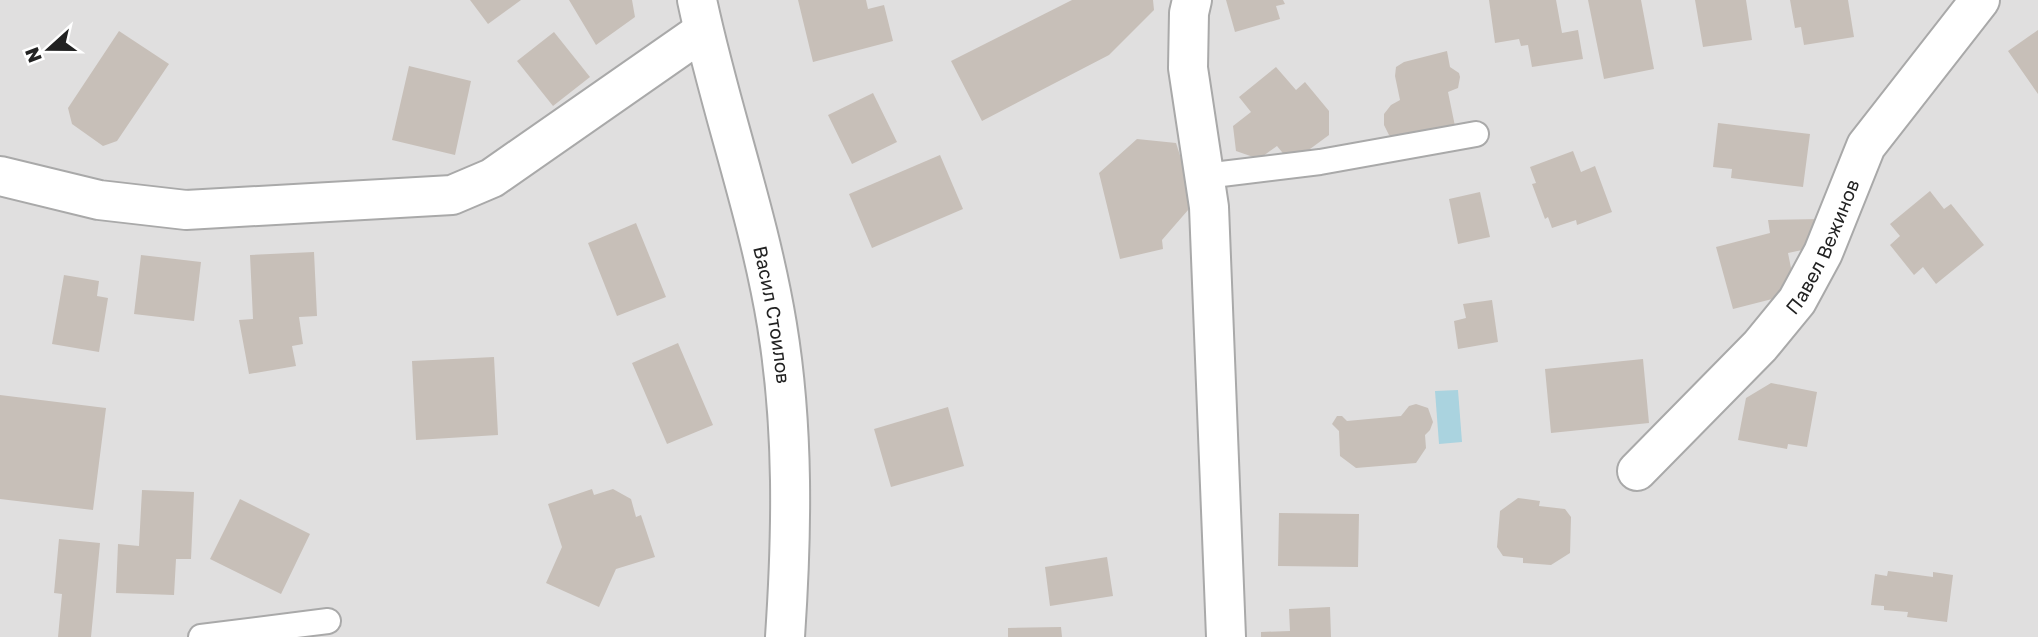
<svg xmlns="http://www.w3.org/2000/svg" width="2038" height="637" font-family="'Golos Text',sans-serif">
<rect width="100%" height="100%" fill="#f2efe9"/>
<path fill="#e0dfdf" d="M0,0h2038v637h-2038z"/>
<path fill="#aad3df" d="M1458,390l4,52 -23,2 -4,-53z"/>
<path fill="#c7bfb8" d="M470,0h51l-33,24z
M569,0h63l3,17 -39,28z
M798,0h68l2,9 16,-4 9,36 -80,21z
M1072,0h81l1,10 -45,45 -127,66 -31,-60z
M1226,0h57l2,4 -9,2 4,13 -45,13z
M1489,0h67l6,33 16,-3 5,29 -51,8 -4,-22 -7,1 -2,-7 -24,4z
M1588,0h53l13,69 -50,10z
M1695,0h51l6,40 -49,7z
M1790,0h58l6,37 -50,8 -3,-18 -6,1z
M2038,30v64l-30,-43z
M119,31l50,33 -52,77 -14,5 -31,-22 -4,-16z
M554,32l36,45 -37,29 -36,-45z
M1447,51l3,16 9,6 1,4 -2,11 -10,4 8,39 -58,9 -9,-5 -5,-10v-11l7,-9 9,-5 -5,-24 1,-9 8,-5z
M409,66l62,15 -16,74 -63,-15z
M1276,67l20,23 9,-8 24,29v24l-38,28 -14,-17 -18,13 -23,-8 -3,-25 18,-14 -12,-15z
M873,93l24,49 -45,22 -24,-49z
M1718,123l92,11 -7,53 -72,-9 1,-9 -19,-2z
M1137,139l39,4 19,59 -33,38 1,9 -43,10 -21,-86z
M1573,151l8,21 14,-6 17,46 -35,13 -1,-5 -24,8 -4,-11 -3,2 -13,-35 4,-1 -6,-16z
M940,155l23,54 -91,39 -23,-54z
M1930,191l14,18 7,-5 33,41 -48,39 -13,-17 -9,8 -24,-30 10,-9 -10,-12z
M1480,192l10,45 -32,7 -9,-45z
M1821,219v27l-33,7 8,40 -63,16 -17,-62 54,-14 -2,-13z
M636,223l30,74 -49,19 -29,-73z
M314,252l3,64 -18,1 4,27 -11,2 4,20 -47,8 -10,-54 14,-1 -3,-64z
M141,255l60,7 -7,59 -60,-7z
M64,275l35,6 -2,15 11,2 -9,54 -47,-8z
M1492,300l6,42 -40,7 -4,-28 12,-3 -3,-14z
M678,343l35,82 -46,19 -35,-81z
M494,357l4,78 -82,5 -4,-79z
M1643,359l6,64 -98,10 -6,-64z
M1771,383l46,9 -10,55 -19,-3 -1,5 -49,-9 8,-42z
M0,395l106,13 -13,102 -93,-11z
M1416,404l12,4 5,14 -3,8 -5,5 1,13 -10,15 -60,5 -16,-12 -1,-25 -7,-7 5,-8h5l5,5 54,-5 8,-10z
M948,407l16,59 -73,21 -17,-58z
M592,489l2,6 19,-6 18,10 5,18 5,-2 14,42 -39,12 -17,38 -53,-24 16,-36 -14,-43z
M142,490l52,2 -3,67h-15l-2,36 -58,-2 2,-49 21,2z
M1518,498l22,3 -1,5 26,3 6,8 -1,36 -19,12 -28,-2v-5l-20,-2 -6,-9 3,-36z
M240,499l70,35 -29,60 -71,-35z
M1279,513l80,1 -1,53 -80,-1z
M59,539l41,4 -9,94h-33l4,-43 -8,-1z
M1107,557l6,39 -63,10 -5,-39z
M1888,571l45,6v-5l20,3 -6,47 -40,-5 1,-5 -24,-2v-4l-13,-1 4,-31 12,2z
M1330,607l1,30h-70v-5l29,-1 -1,-22z
M1061,627l1,10h-54v-9z"/>
<g fill="none" stroke-linecap="round" stroke-linejoin="round">
<defs>
<path id="service" d="M1205,176l115,-14 156,-28
M201,637l127,-16"/>
<g id="minor">
<path d="M1192,0l-3,13 -1,55 21,139 17,430"/>
<path d="M0,176l99,24 87,10 266,-15 40,-17 211,-147"/>
<path id="s1" d="M1637,471l123,-125 37,-45 26,-48 43,-107 114,-146"/>
</g>
<g id="tertiary">
<path id="s2" d="M697,0c23,109 62,215 80,325 17,103 15,208 8,312"/>
</g>
</defs>
<use href="#service" stroke="#a9a9a9" stroke-width="28"/>
<use href="#minor" stroke="#a9a9a9" stroke-width="42"/>
<use href="#tertiary" stroke="#a9a9a9" stroke-width="42"/>
<use href="#service" stroke="#fff" stroke-width="24"/>
<use href="#minor" stroke="#fff" stroke-width="38"/>
<use href="#tertiary" stroke="#fff" stroke-width="38"/>
</g>
<g text-anchor="middle" dominant-baseline="central" stroke-width="6" stroke-linejoin="round" paint-order="stroke">
<g font-size="19" fill="#222" stroke="#fff">
<text stroke="none"><textPath href="#s1" startOffset="294">Павел Вежинов</textPath></text>
<text stroke="none"><textPath href="#s2" startOffset="324">Васил Стоилов</textPath></text>
</g>
</g>
<g transform="translate(49 49) rotate(249)" stroke="#ffffff" stroke-width="5" paint-order="stroke">
<path d="M0-5L12 26L0 18L-12 26Z" fill="#222222"/>
<text y="-10" font-size="19" font-weight="bold" text-anchor="middle" fill="#222222">N</text>
</g>
</svg>
